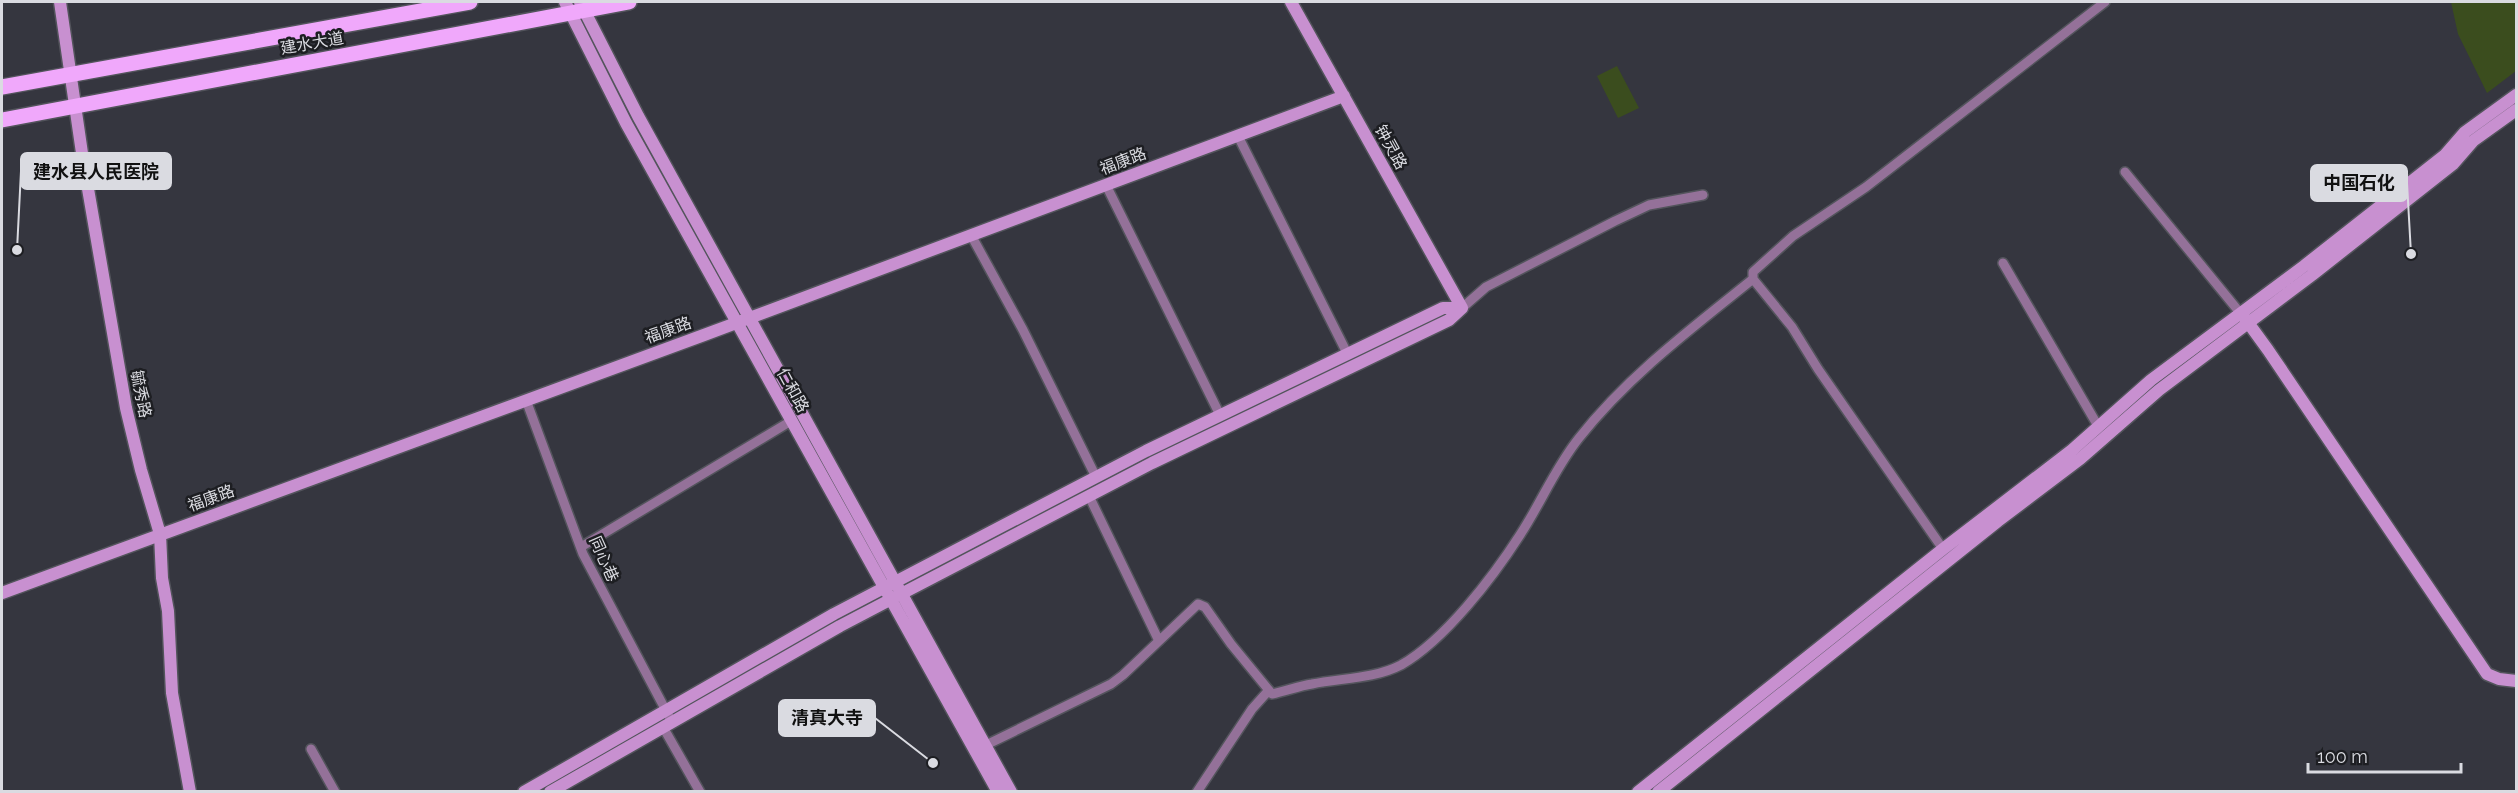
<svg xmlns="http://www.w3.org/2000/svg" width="2518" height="793" font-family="Raleway,'Noto Sans SC',sans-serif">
<rect width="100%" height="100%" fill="#35363f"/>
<path fill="#3b4d1e" d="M2451,2h65v69l-29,22 -29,-59z
M1617,66l22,42 -21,10 -21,-42z"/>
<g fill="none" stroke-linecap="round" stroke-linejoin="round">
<defs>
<path id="street" d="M1238,136l110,219
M2125,172l116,142
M1106,185l114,230
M971,235l52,95 73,147
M2003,263l95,163
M1753,279l39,48 26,42 125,180
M1462,308l24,-21 129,-66 34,-16 54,-10
M526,400l57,154 89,168
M1089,496l70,145
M581,547l210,-126
M663,727l37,65
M986,745l125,-61 12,-9 75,-71 7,3 26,37 41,50c14,-3 27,-8 40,-10 29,-6 62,-5 89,-19 44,-25 92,-88 119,-130 21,-32 35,-67 59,-97 49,-62 113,-110 174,-159v-7l40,-36 73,-49 239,-185
M311,749l24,43
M1197,792l55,-83 17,-19"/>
<path id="secondary" d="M60,2l23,158 43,248 15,62 19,64 2,44 6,33 4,82 18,99
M565,2l61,121 372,669
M580,2l58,114 373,676
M1291,2l171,306
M2244,317l24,33 219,324 12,5 17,2
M2,593l702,-258 640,-239
M524,792l310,-178 63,-33 249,-130 297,-143h19
M550,792l290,-166 63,-33 249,-130 297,-143 13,-12
M1638,792l305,-243 129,-99 79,-70 153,-114 141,-111 20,-23 51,-37
M1658,792l340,-271 82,-62 79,-69 153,-115 141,-111 20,-23 43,-31"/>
<path id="primary" d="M2,87l468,-85
M2,120l627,-118"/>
</defs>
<use href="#street" stroke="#53545c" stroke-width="12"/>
<use href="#secondary" stroke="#53545c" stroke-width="15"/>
<use href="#primary" stroke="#53545c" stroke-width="18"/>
<use href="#street" stroke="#947199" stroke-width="9"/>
<use href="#secondary" stroke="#c890d0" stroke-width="12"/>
<use href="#primary" stroke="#f0a8fb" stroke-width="15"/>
</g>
<g text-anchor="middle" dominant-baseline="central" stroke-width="5" stroke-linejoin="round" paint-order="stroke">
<g font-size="16" fill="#dadbe1" stroke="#1d1e22">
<text transform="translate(312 43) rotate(-10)">建水大道</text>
<text transform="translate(1391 147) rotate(61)">钟灵路</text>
<text transform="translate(1123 161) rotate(-21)">福康路</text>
<text transform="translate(668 330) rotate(-20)">福康路</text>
<text transform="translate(793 390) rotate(61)">仁和路</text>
<text transform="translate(141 394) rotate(79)">毓秀路</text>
<text transform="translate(211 498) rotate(-20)">福康路</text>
<text transform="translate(604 559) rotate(66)">同心巷</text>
</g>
</g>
<path fill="none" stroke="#dadbe1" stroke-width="2" d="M17 250L21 171M2411 254L2407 183M933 763L875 718"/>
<g fill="#dadbe1" stroke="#1d1e22" stroke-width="2">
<circle cx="17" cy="250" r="6"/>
<circle cx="2411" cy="254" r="6"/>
<circle cx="933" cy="763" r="6"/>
</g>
<g fill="#dadbe1" stroke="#dadbe1" stroke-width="2">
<rect x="21" y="153" width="150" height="36" rx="6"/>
<rect x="2311" y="165" width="96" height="36" rx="6"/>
<rect x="779" y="700" width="96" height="36" rx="6"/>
</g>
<g font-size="18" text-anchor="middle" font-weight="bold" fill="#111">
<text x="96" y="178">建水县人民医院</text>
<text x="2359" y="189">中国石化</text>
<text x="827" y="724">清真大寺</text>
</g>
<rect width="2518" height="793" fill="none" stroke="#dadbe1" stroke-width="6"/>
<path d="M2308 763v9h153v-9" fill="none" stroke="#dadbe1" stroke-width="3"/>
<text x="2317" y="763" font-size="18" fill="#dadbe1" stroke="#1d1e22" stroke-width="4.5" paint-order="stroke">100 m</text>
</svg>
